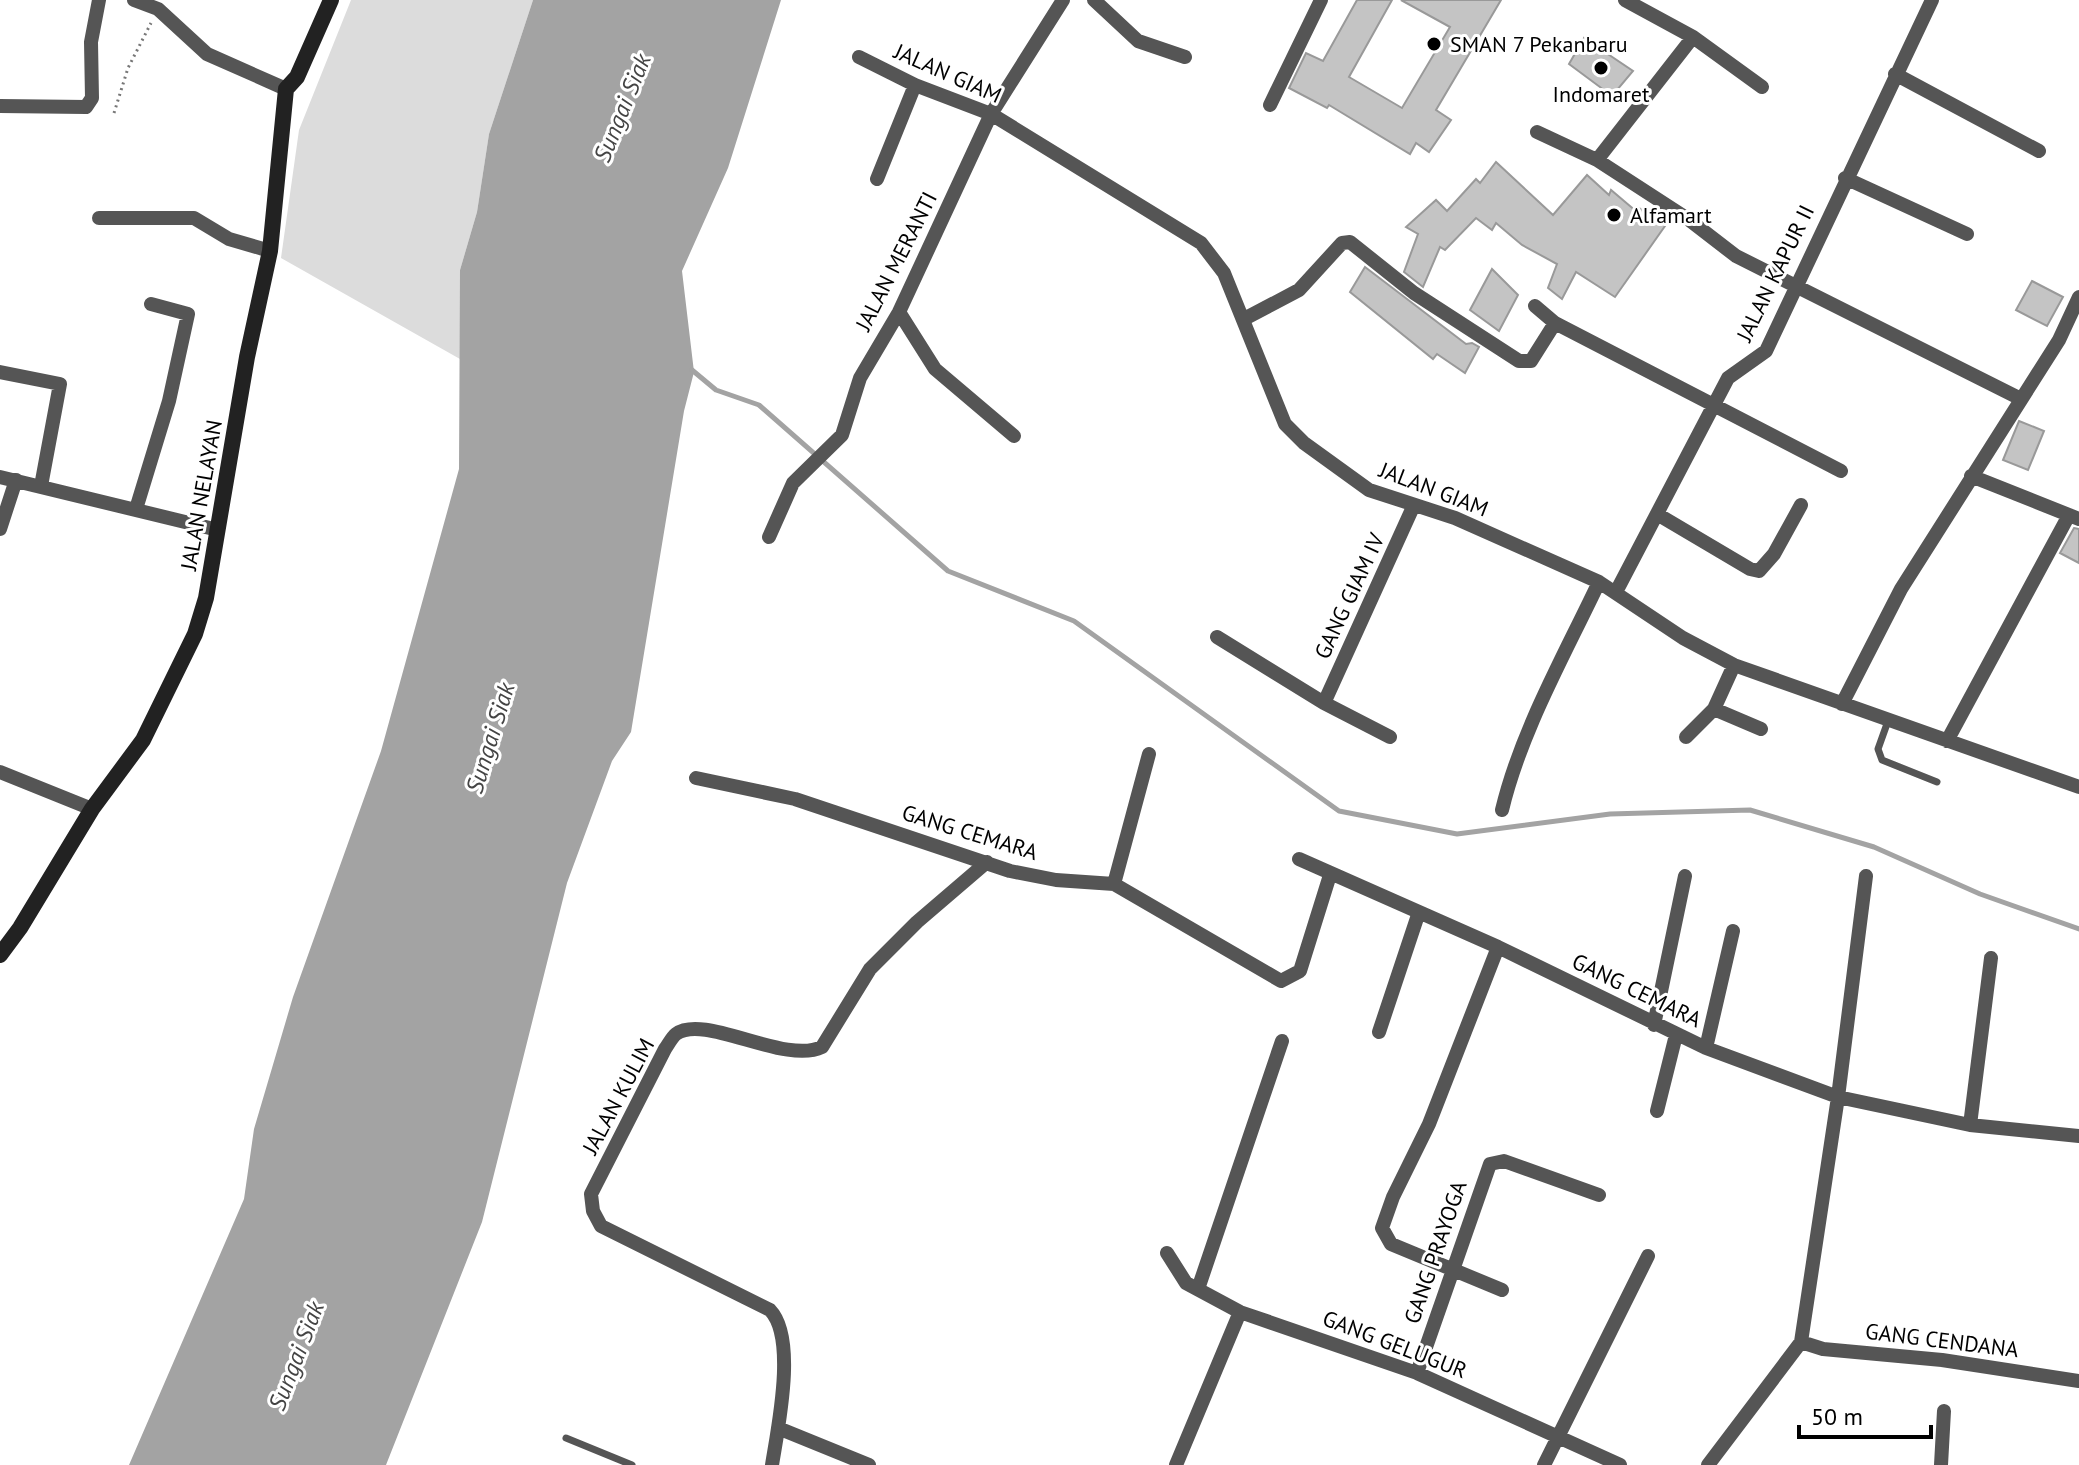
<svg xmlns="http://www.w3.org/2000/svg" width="2079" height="1465" font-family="'PT Sans',sans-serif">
<rect width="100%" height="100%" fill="#fff"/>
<path fill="#dcdcdc" d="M351,0h182l-44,134 -12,78 -17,58v89l-179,-101 18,-128z"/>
<path fill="#a3a3a3" d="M533,0h248l-53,168 -46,103 12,101 -10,39 -53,321 -19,29 -45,122 -85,339 -96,243h-257l115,-266 10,-70 39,-132 88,-246 78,-282 1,-199 17,-58 12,-78z"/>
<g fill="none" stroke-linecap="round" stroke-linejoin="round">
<path stroke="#a3a3a3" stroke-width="5" d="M692,370l24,20 43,15 189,166 126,50 265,190 118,23 153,-20 140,-4 124,37 106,47 99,35"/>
</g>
<path fill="#c4c4c4" stroke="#999" stroke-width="2" d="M1357,0h35l-43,77 53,31 48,-81 -49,-27h100l-65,110 15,10 -22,32 -13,-9 -6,11 -81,-49 -2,3 -38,-20 17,-35 17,8z
M1584,38l49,33 -21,25 -43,-32z
M1496,162l57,53 34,-40 22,20 2,-5 26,22 2,-4 26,18 -50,71 -39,-25 -14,27 -14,-11 9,-24 -35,-19 -26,-22 -4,7 -16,-12 -31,32 -5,-3 -17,40 -19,-15 14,-38 -12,-7 30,-27 11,11 29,-32 4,4z
M1365,267l101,77 6,-1 7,4 -14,26 -28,-19 -4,5 -83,-67z
M1492,269l26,26 -19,36 -29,-21z
M2032,281l31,16 -16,29 -31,-16z
M2019,421l25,10 -16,39 -25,-10z
M2074,528l5,1v34l-19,-10z"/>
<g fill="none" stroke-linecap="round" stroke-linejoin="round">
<path stroke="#777" stroke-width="3" stroke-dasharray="2 4" stroke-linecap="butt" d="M114,113l14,-45 23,-45"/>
<path stroke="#555" stroke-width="7" d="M1888,721l-10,28 4,11 55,22
M566,1438l66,27"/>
<path stroke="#555" stroke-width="14" d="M134,0l24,9 49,45 79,35
M1094,0l44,41 47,16
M1625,0l68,37 69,50
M859,57l56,28 76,29 210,129 23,30 61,151 19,19 65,47 86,28 144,64 84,56 51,27 345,122
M1895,74l144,77
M1270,105l51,-105
M0,106l86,1 6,-9 -1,-56 8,-42
M1537,132l60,28 91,59 48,37 285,143
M1597,160l96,-123
M1845,178l122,56
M877,179l38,-94
M99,218h95l35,21 41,12
M1535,306l20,17 286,148
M899,312l36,57 79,67
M1244,319l55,-29 43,-47 8,-1 64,51 105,68h12l24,-38
M0,372l60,12 -19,102
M1971,476l108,43
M0,477l218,53
M136,509l33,-108 19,-87 -37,-10
M1657,514l93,55 9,2 15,-17 27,-49
M0,529l16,-49
M769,537l24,-54 49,-48 18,-57 39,-66 92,-198 72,-114
M1616,592l112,-214 38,-27 166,-351
M1217,637l107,66 66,34
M1324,703l89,-196
M1842,704l59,-115 158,-249 20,-43
M1714,709l47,20
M1686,737l28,-28 20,-44
M1947,741l122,-226
M0,772l92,37
M696,778l99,21 215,72 46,9 58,4 167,97 19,-10 30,-96
M1502,810c19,-79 62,-154 97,-228
M1299,859l199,88 208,101 132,49 132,28 109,11
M1114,884l35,-130
M1498,947l-69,177 -36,73 -11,31 9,16 111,46
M1654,1025l31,-149
M1379,1032l40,-120
M1706,1048l27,-117
M1657,1111l19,-76
M1970,1125l21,-167
M1167,1253l19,30 54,29 177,61 203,92
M1198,1289l84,-248
M1801,1342l22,7 119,11 137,21
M1417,1373l73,-209 14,-3 95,34
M778,1428l91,37
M772,1465c6,-38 25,-127 -2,-155l-169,-84 -8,-15 -2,-17 74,-145c3,-4 7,-12 11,-15 28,-21 109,31 146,13l48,-78 47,-47 70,-60
M1176,1465l64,-153
M1544,1465l104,-209
M1708,1465l93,-123 37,-245 28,-221
M1941,1465l3,-54"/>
<path stroke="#222" stroke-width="16" d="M0,955l20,-27 72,-119 51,-69 52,-106 11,-36 41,-241 23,-106 16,-162 11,-12 34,-77"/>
</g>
<g fill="#000" stroke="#fff" stroke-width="3">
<circle cx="1434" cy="44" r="8"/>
<circle cx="1601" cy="68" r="8"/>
<circle cx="1614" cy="215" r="8"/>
</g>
<g text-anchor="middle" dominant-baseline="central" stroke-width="6" stroke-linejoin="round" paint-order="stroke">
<g font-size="22" fill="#000" stroke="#fff" text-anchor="start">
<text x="1450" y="44">SMAN 7 Pekanbaru</text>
<text x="1601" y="94" text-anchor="middle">Indomaret</text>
<text x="1630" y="215">Alfamart</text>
</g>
<g font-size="22" fill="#000" stroke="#fff">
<text transform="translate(948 73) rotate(24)">JALAN GIAM</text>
<text transform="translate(896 261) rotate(-63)">JALAN MERANTI</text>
<text transform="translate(1775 273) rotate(-64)">JALAN KAPUR II</text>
<text transform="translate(1434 489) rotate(21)">JALAN GIAM</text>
<text transform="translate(201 495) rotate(-80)">JALAN NELAYAN</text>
<text transform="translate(1349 596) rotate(-65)">GANG GIAM IV</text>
<text transform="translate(970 832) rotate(17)">GANG CEMARA</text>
<text transform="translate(1637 990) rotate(26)">GANG CEMARA</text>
<text transform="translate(618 1096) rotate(-62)">JALAN KULIM</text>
<text transform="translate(1435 1252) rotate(-71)">GANG PRAYOGA</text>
<text transform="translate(1942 1340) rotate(7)">GANG CENDANA</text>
<text transform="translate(1395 1344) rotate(21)">GANG GELUGUR</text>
</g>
<g font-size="24" font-style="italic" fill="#444" stroke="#fff">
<text transform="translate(622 108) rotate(-68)">Sungai Siak</text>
<text transform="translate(490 738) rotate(-73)">Sungai Siak</text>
<text transform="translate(296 1356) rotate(-69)">Sungai Siak</text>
</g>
</g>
<path d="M1799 1425v12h132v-12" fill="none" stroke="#000000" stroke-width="4"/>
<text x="1811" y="1425" font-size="24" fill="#000000" stroke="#ffffff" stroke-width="6" paint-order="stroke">50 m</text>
</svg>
